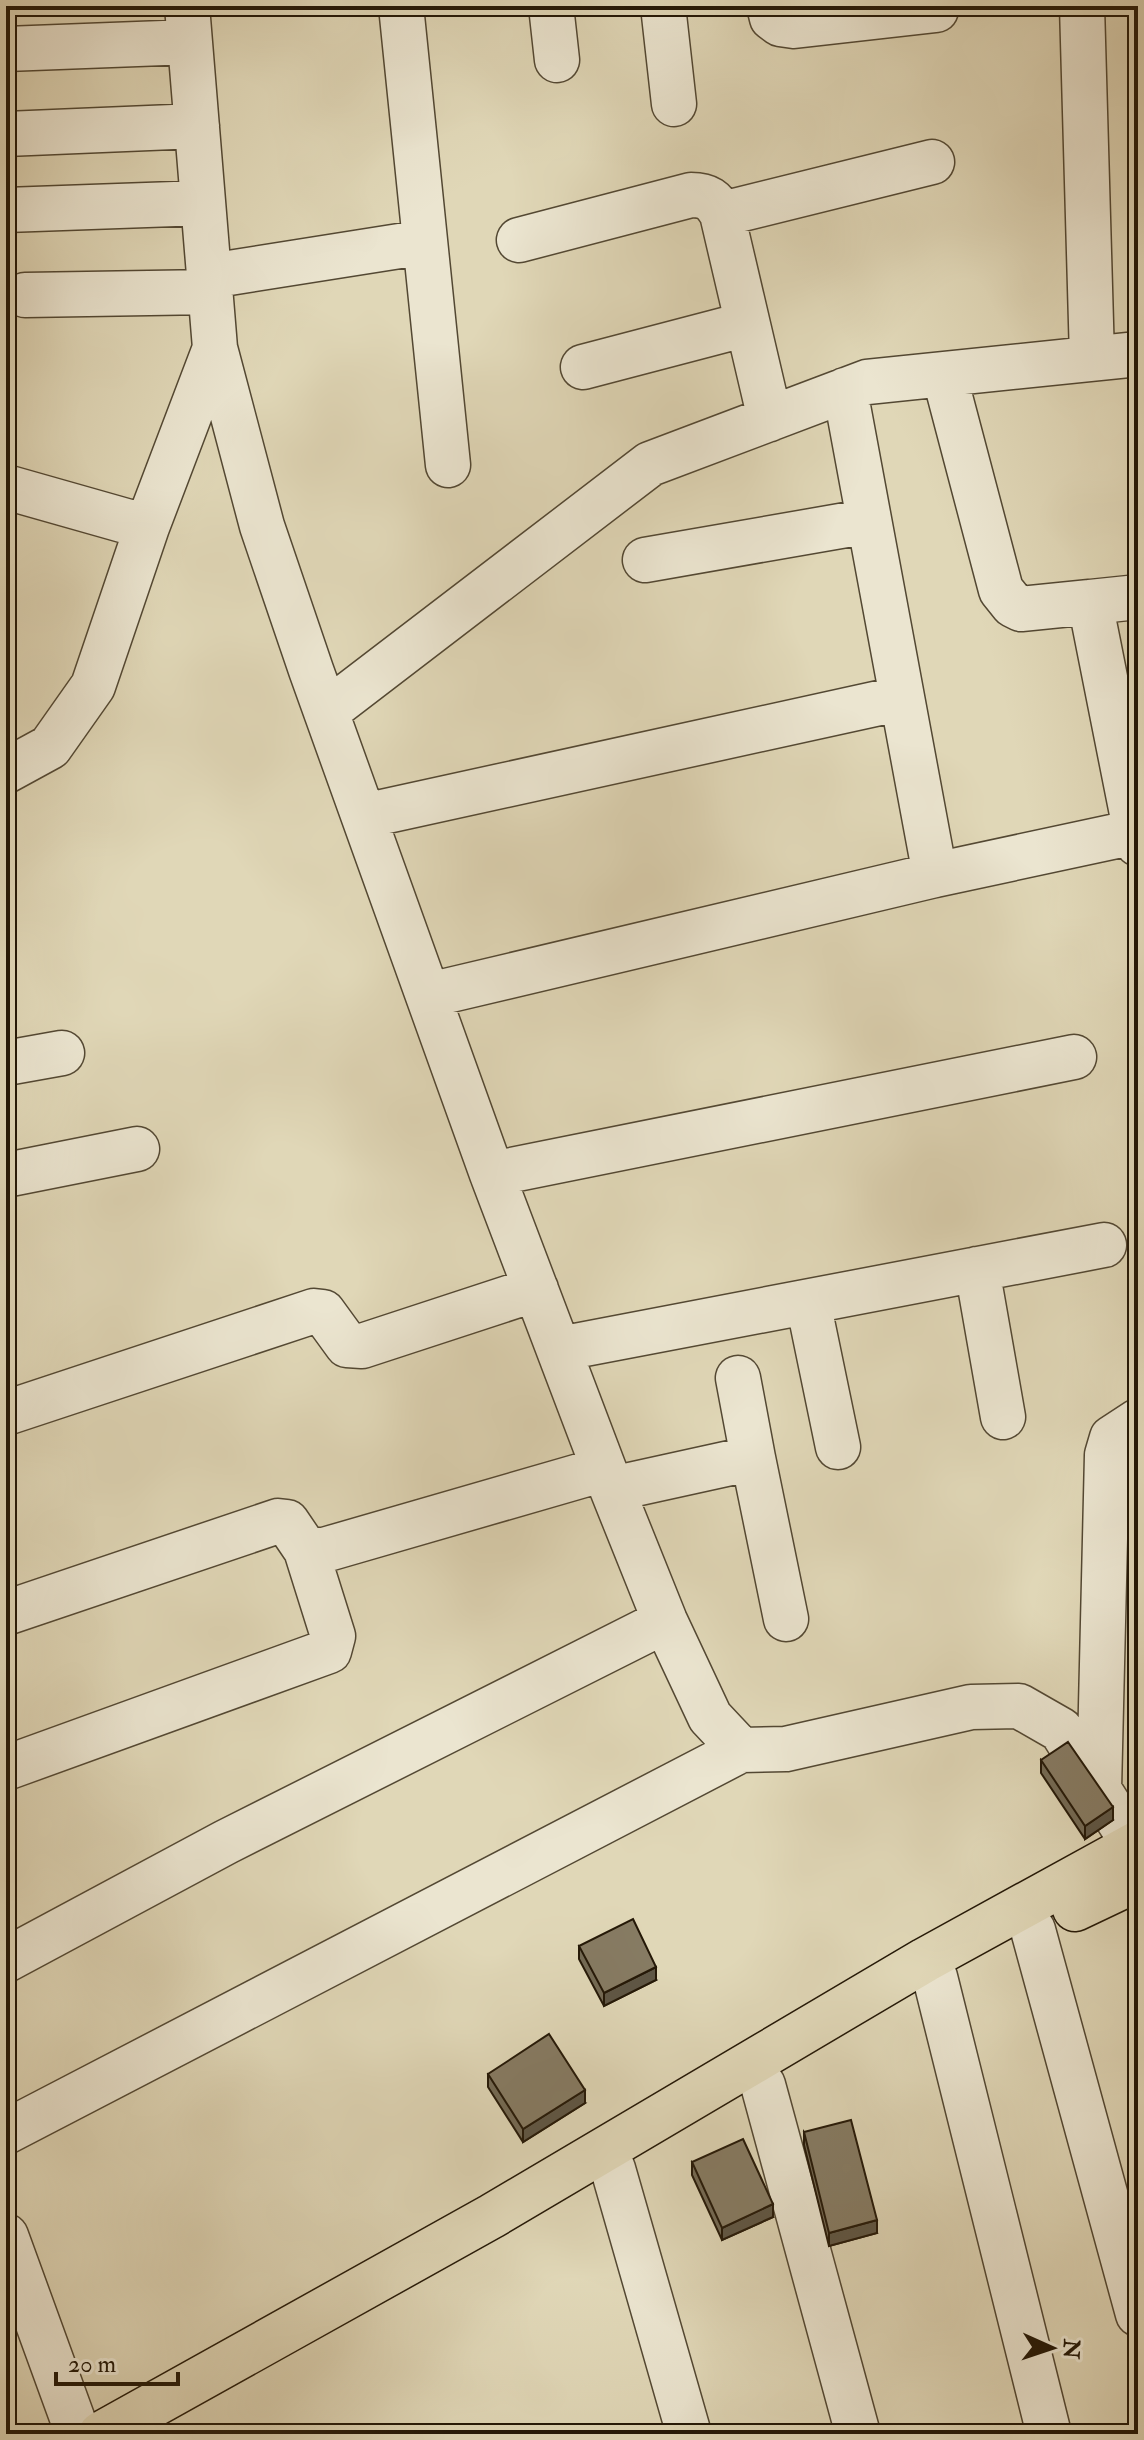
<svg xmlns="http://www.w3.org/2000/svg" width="1144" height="2440" font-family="'IM FELL Double Pica',serif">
<rect width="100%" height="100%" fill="#e0d7b7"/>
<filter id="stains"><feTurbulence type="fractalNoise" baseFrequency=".0025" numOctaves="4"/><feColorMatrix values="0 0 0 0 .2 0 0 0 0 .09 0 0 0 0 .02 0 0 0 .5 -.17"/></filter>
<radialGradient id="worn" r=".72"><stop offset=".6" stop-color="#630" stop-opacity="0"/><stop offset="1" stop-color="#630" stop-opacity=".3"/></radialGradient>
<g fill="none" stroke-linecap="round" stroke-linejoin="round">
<defs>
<path id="minor" d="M187,6l28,342 47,178 49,144 181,504 112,295 61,152 45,96 31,33 45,-1 185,-42 48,-1 42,24 77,121
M401,6l47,459
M551,6l6,54
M663,6l11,98
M769,6l3,12 8,6 14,2 142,-16
M1082,6l10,352
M6,49l184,-7
M6,134l191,-8
M6,210l197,-7
M722,214l210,-52
M519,240l172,-45c17,0 23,5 31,19l48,205
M210,276l215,-34
M25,295l186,-3
M583,367l164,-43
M944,374l57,216 12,15 8,4 69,-7
M6,487l141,40
M645,560l224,-39
M1138,597l-48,5 48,242
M326,712l324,-248 217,-82 271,-28
M6,771l44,-24 43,-61 54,-159 68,-179
M364,816l538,-118
M935,875l200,-43
M429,995l506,-120 -90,-485
M6,1063l56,-10
M492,1174l582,-117
M6,1175l131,-26
M977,1269l26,148
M808,1302l30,145
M559,1349l545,-104
M738,1378l15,80
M6,1413l308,-102 9,1 24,33 15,1 174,-57
M612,1489l141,-31 33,161
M306,1550h18l280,-81
M6,1613l272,-92 9,1 19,28 27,86 -4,15 -323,117
M1099,1790l8,-335 5,-17 26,-17
M1033,1930l105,384
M6,1960l220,-118 439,-221
M935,1977l114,457
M763,2085l95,349
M6,2132l735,-382
M613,2169l76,265
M6,2236l72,198"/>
<path id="major" d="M1075,1909l63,-30
M101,2434l391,-218 433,-256 213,-117"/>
</defs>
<use href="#minor" stroke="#534833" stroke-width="47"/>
<use href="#major" stroke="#241807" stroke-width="47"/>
<use href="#minor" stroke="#ebe5d0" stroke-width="44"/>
<use href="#major" stroke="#e0d7b7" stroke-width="44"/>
</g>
<path fill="#736a55" stroke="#241807" stroke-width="2" d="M1041,1760l72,60 -28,19 -44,-66z
M579,1946l77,34 -52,26 -25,-47z
M488,2074l97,29 -62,39 -35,-55z
M804,2132l73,101 -48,13 -25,-101z
M692,2162l81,55 -51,23 -30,-65z"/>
<path fill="#5e5645" stroke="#241807" stroke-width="2" d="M1113,1807v13l-28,19v-13z
M656,1967v13l-52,26v-13z
M585,2090v13l-62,39v-13z
M773,2204v13l-51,23v-12z
M877,2220v13l-48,13v-13z"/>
<path fill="#867b63" stroke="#241807" stroke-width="2" d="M1068,1742l45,65 -28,19 -44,-66z
M633,1919l23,48 -52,26 -25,-47z
M549,2034l36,56 -62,39 -35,-55z
M851,2120l26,100 -48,13 -25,-101z
M743,2139l30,65 -51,24 -30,-66z"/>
<rect width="1144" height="2440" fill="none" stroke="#e0d7b7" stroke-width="32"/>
<rect x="8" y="8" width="1128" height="2424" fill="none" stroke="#241807" stroke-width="4"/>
<rect x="16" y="16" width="1112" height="2408" fill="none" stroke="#241807" stroke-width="2"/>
<g transform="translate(1052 2348) rotate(93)" stroke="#ebe5d0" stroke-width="6" paint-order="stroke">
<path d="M0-6L14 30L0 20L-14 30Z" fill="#241807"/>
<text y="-12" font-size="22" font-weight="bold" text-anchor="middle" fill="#241807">N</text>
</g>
<path d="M56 2372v12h122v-12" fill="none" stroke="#241807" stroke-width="4"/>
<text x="68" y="2372" font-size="24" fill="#241807" stroke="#ebe5d0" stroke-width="6" paint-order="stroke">20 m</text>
<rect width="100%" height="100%" filter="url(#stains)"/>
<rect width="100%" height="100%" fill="url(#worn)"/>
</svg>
